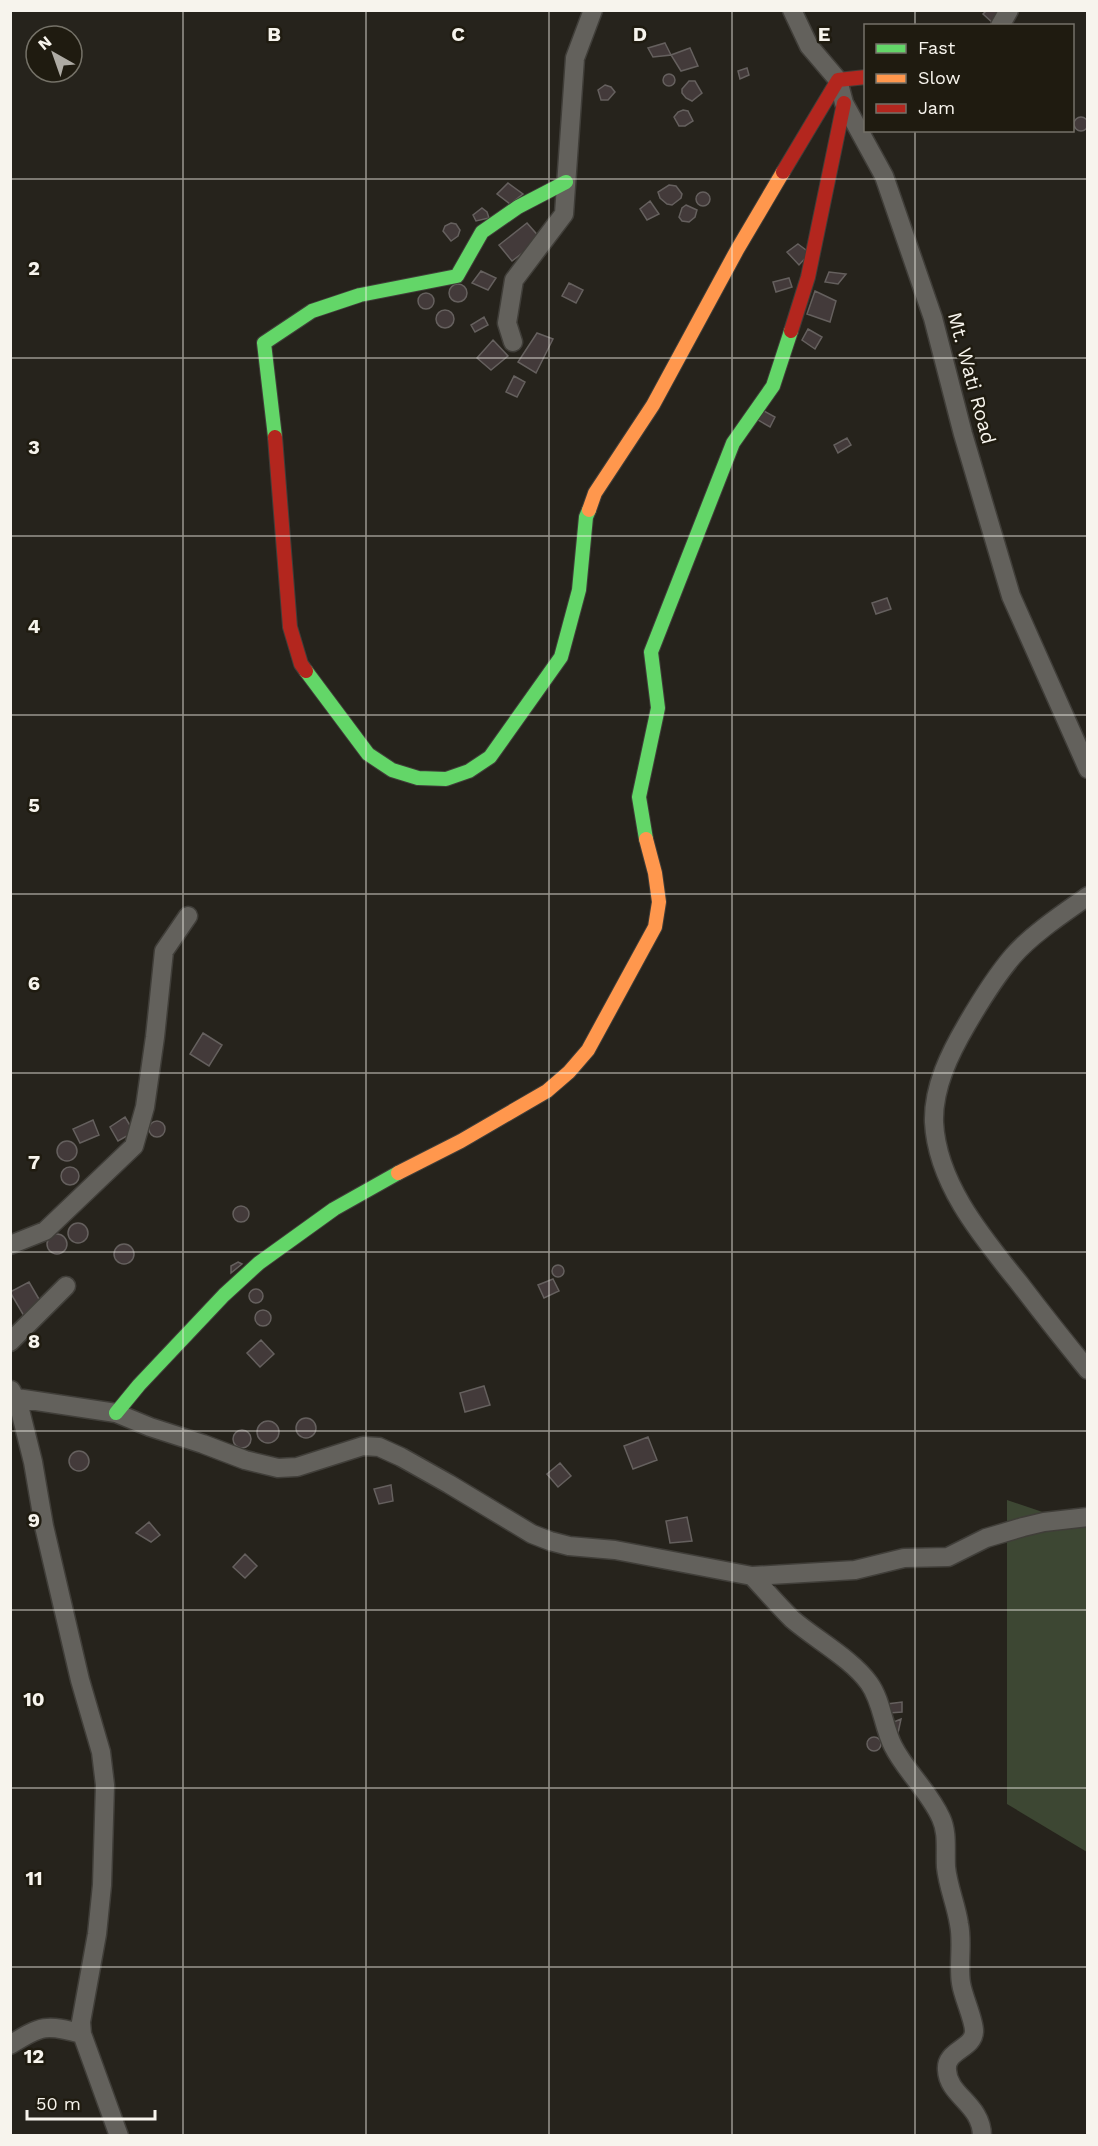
<svg xmlns="http://www.w3.org/2000/svg" width="1098" height="2146" font-family="'Work Sans',sans-serif">
<rect width="100%" height="100%" fill="#26231c"/>
<path fill="#3d4733" d="M1007,1500l80,27v325l-80,-48z"/>
<path fill="#433a3a" stroke="#65605e" stroke-width="1.5" d="M987,10h9l6,8 -8,6 -11,-10z
M665,43l6,12 -18,2 -5,-9z
M690,48l8,18 -17,5 -10,-16z
M747,68l2,7 -9,4 -2,-8z
M663 80a6 6 0 1 1 12 0a6 6 0 1 1-12 0Z
M689,81h6l7,12 -10,8 -6,-3 -4,-5v-4z
M605,85l6,2 4,5 -7,8h-7l-3,-10z
M683,110l5,1 5,10 -8,5h-6l-5,-9 4,-5z
M1074 124a7 7 0 1 1 14 0a7 7 0 1 1-14 0Z
M508,183l15,11 -13,10 -13,-10z
M669,185l7,1 6,8 -1,4 -9,7 -5,-1 -7,-6 -2,-6z
M696 199a7 7 0 1 1 14 0a7 7 0 1 1-14 0Z
M650,201l9,13 -12,6 -7,-11z
M686,205l11,5 -2,7 -6,5 -7,-1 -3,-4 3,-9z
M482,208l5,4 2,6 -13,3 -3,-6z
M451,223l5,1 4,6 -2,6 -7,5 -8,-10 2,-5z
M527,223l14,16 -29,22 -13,-16z
M798,244l12,9 -11,12 -12,-13z
M481,271l15,7 -8,12 -16,-7z
M829,272l17,2 -8,10 -13,-2z
M789,278l3,9 -16,5 -3,-10z
M569,283l14,7 -7,13 -14,-7z
M449 293a9 9 0 1 1 18 0a9 9 0 1 1-18 0Z
M815,291l21,10 -6,21 -23,-8z
M418 301a8 8 0 1 1 16 0a8 8 0 1 1-16 0Z
M436 319a9 9 0 1 1 18 0a9 9 0 1 1-18 0Z
M484,317l4,8 -13,7 -4,-7z
M808,329l14,8 -7,12 -13,-9z
M537,333l16,6 -17,34 -18,-11z
M493,340l15,16 -17,14 -14,-12z
M514,376l11,6 -8,15 -11,-5z
M762,410l13,7 -5,10 -12,-7z
M847,438l4,7 -13,8 -4,-8z
M887,598l4,11 -15,5 -4,-11z
M203,1033l19,12 -13,21 -19,-12z
M125,1117l9,15 -16,9 -8,-14z
M93,1120l6,15 -19,8 -7,-14z
M149 1129a8 8 0 1 1 16 0a8 8 0 1 1-16 0Z
M57 1151a10 10 0 1 1 20 0a10 10 0 1 1-20 0Z
M61 1176a9 9 0 1 1 18 0a9 9 0 1 1-18 0Z
M233 1214a8 8 0 1 1 16 0a8 8 0 1 1-16 0Z
M68 1233a10 10 0 1 1 20 0a10 10 0 1 1-20 0Z
M47 1244a10 10 0 1 1 20 0a10 10 0 1 1-20 0Z
M114 1254a10 10 0 1 1 20 0a10 10 0 1 1-20 0Z
M238,1262l4,2 -11,9v-7z
M552 1271a6 6 0 1 1 12 0a6 6 0 1 1-12 0Z
M553,1279l6,12 -15,7 -6,-13z
M29,1282l14,24 -19,10 -14,-24z
M249 1296a7 7 0 1 1 14 0a7 7 0 1 1-14 0Z
M255 1318a8 8 0 1 1 16 0a8 8 0 1 1-16 0Z
M261,1340l13,14 -14,13 -13,-14z
M484,1386l6,19 -25,7 -5,-19z
M296 1428a10 10 0 1 1 20 0a10 10 0 1 1-20 0Z
M257 1432a11 11 0 1 1 22 0a11 11 0 1 1-22 0Z
M233 1439a9 9 0 1 1 18 0a9 9 0 1 1-18 0Z
M648,1437l9,23 -24,9 -9,-23z
M69 1461a10 10 0 1 1 20 0a10 10 0 1 1-20 0Z
M560,1463l11,13 -13,11 -11,-13z
M391,1485l2,16 -14,3 -5,-15z
M687,1517l5,24 -22,2 -4,-22z
M149,1522l11,13 -9,7 -15,-9z
M245,1554l12,12 -12,12 -12,-11z
M902,1702v10l-13,1 -2,-9z
M901,1719l-3,14 -7,-10z
M867 1744a7 7 0 1 1 14 0a7 7 0 1 1-14 0Z"/>
<g fill="none" stroke-linecap="round" stroke-linejoin="round">
<defs>
<path id="street" d="M792,10l17,36 29,34 6,23 40,73 49,142 30,116 48,162 77,173
M1000,26l9,-16
M513,342l-6,-19 7,-43 50,-66 11,-156 18,-48
M1088,896c-24,17 -56,38 -75,60 -18,21 -32,44 -46,68 -17,29 -34,63 -33,98 3,62 49,116 86,162 22,29 45,58 68,86
M10,1245l35,-14 89,-85 11,-39 10,-70 9,-86 24,-35
M10,1342l56,-56
M11,1390l8,16 14,56 11,64 36,154 21,72 4,33 -3,100 -5,49 -16,88 1,12 37,102
M10,1397l106,16 34,14 53,17 42,16 33,8 19,-1 66,-21 16,1 22,10 48,27 83,50 18,7 19,5 46,4 137,26 103,-6 49,-12 44,-1 38,-19 37,-11 21,-5 44,-5
M752,1576c13,14 26,29 40,43 23,20 60,40 77,64 13,18 14,43 24,63 13,26 36,45 48,72 7,15 4,32 5,49 2,20 10,37 13,57 4,19 -1,40 2,59 2,14 13,36 13,48 0,18 -29,19 -27,39 1,26 35,34 35,66
M10,2045c31,-20 37,-21 72,-11"/>
<path id="fast" d="M275,437l-11,-94 48,-32 48,-16 97,-19 25,-44 36,-25 48,-25
M306,671l62,83 24,16 26,8 28,1 23,-8 21,-14 71,-100 18,-67 7,-73 3,-7
M646,839l-7,-42 19,-89 -7,-56 82,-209 40,-57 18,-55
M116,1413l23,-28 85,-90 35,-32 75,-54 64,-36"/>
<path id="slow" d="M589,510l6,-17 58,-88 84,-155 46,-78
M398,1173l63,-32 86,-50 22,-19 19,-22 67,-123 4,-25 -4,-29 -9,-34"/>
<path id="jam" d="M783,172l55,-92 28,-3
M791,331l17,-54 36,-174
M275,437l15,190 11,37 5,7"/>
</defs>
<use href="#street" stroke="#403e39" stroke-width="21"/>
<use href="#fast" stroke="#403e39" stroke-width="16"/>
<use href="#slow" stroke="#403e39" stroke-width="16"/>
<use href="#jam" stroke="#403e39" stroke-width="16"/>
<use href="#street" stroke="#63615c" stroke-width="18"/>
<use href="#fast" stroke="#63d668" stroke-width="14"/>
<use href="#slow" stroke="#ff974d" stroke-width="14"/>
<use href="#jam" stroke="#b3261e" stroke-width="14"/>
</g>
<path fill="none" stroke="#f7f4ed" stroke-width="1.5" stroke-opacity="0.55" d="M183,10v2126M366,10v2126M549,10v2126M732,10v2126M915,10v16M915,130v2006M10,179h1078M10,358h1078M10,536h1078M10,715h1078M10,894h1078M10,1073h1078M10,1252h1078M10,1431h1078M10,1610h1078M10,1788h1078M10,1967h1078"/>
<g text-anchor="middle" dominant-baseline="central" stroke-width="5" stroke-linejoin="round" paint-order="stroke">
<g font-size="20" fill="#f7f4ed" stroke="#1f1b10">
<text transform="translate(972 378) rotate(75)">Mt. Wati Road</text>
</g>
</g>
<g font-size="20" text-anchor="middle" font-weight="bold" fill="#f7f4ed" stroke="#1f1b10" stroke-width="5" stroke-linejoin="round" paint-order="stroke">
<text x="274" y="41">B</text>
<text x="458" y="41">C</text>
<text x="640" y="41">D</text>
<text x="824" y="41">E</text>
<text x="34" y="275">2</text>
<text x="34" y="454">3</text>
<text x="34" y="633">4</text>
<text x="34" y="812">5</text>
<text x="34" y="990">6</text>
<text x="34" y="1169">7</text>
<text x="34" y="1348">8</text>
<text x="34" y="1527">9</text>
<text x="34" y="1706">10</text>
<text x="34" y="1885">11</text>
<text x="34" y="2063">12</text>
</g>
<rect width="1098" height="2146" fill="none" stroke="#f7f4ed" stroke-width="24"/>
<rect x="864" y="24" width="210" height="108" fill="#1f1b10" stroke="#757268" stroke-width="1.5"/>
<rect x="876" y="44" width="30" height="9" fill="#63d668" stroke="#757268" stroke-width="1.5"/>
<text x="918" y="54" font-size="18" fill="#f7f4ed">Fast</text>
<rect x="876" y="74" width="30" height="9" fill="#ff974d" stroke="#757268" stroke-width="1.5"/>
<text x="918" y="84" font-size="18" fill="#f7f4ed">Slow</text>
<rect x="876" y="104" width="30" height="9" fill="#b3261e" stroke="#757268" stroke-width="1.5"/>
<text x="918" y="114" font-size="18" fill="#f7f4ed">Jam</text>
<g transform="translate(54 54) rotate(320)"><circle r="28" fill="#1f1b10" stroke="#757268" stroke-width="1.5"/>
<path d="M0-4.5L10 22L0 15L-10 22Z" fill="#aeaba4"/>
<text y="-9" font-size="16" font-weight="bold" text-anchor="middle" fill="#f7f4ed">N</text>
</g>
<path d="M27 2110v9h128v-9" fill="none" stroke="#f7f4ed" stroke-width="3"/>
<text x="36" y="2110" font-size="18" fill="#f7f4ed" stroke="#1f1b10" stroke-width="4.5" paint-order="stroke">50 m</text>
</svg>
